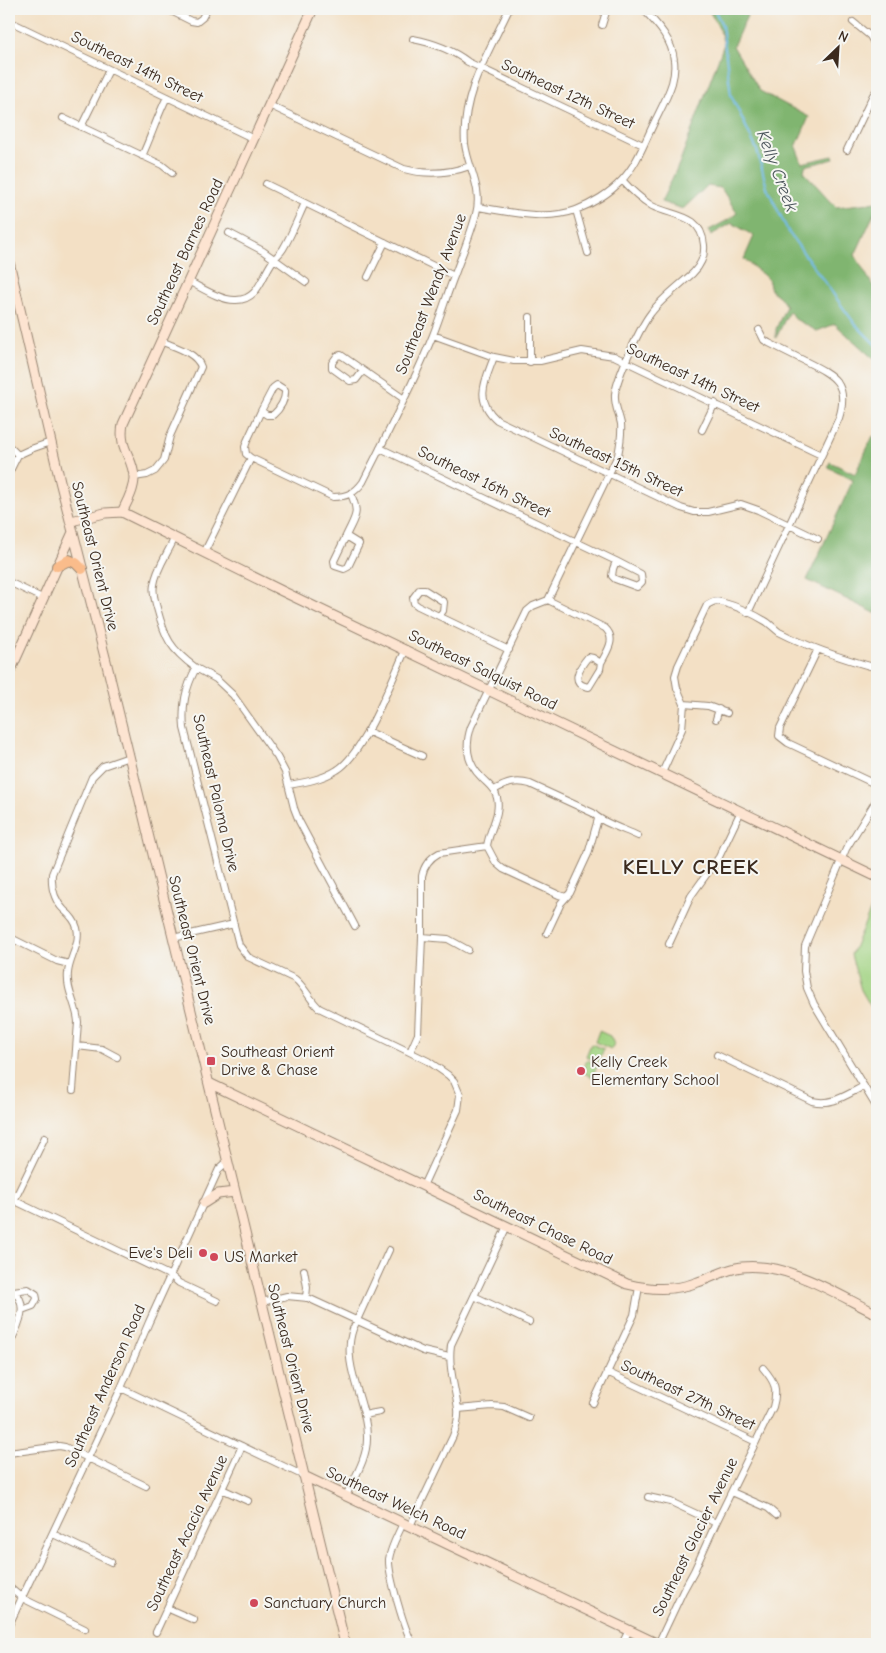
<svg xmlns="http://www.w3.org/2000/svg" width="886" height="1653" font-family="'Comic Neue',sans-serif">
<rect width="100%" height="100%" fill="#f6f6f2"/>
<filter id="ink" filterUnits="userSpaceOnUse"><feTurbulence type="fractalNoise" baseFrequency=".02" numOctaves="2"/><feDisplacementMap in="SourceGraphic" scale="10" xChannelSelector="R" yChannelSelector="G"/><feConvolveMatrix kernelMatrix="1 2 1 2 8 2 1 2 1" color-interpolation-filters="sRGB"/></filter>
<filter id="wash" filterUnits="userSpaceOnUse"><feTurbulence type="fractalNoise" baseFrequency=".0096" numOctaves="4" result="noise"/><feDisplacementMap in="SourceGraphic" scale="20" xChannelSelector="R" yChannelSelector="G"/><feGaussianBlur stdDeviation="1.12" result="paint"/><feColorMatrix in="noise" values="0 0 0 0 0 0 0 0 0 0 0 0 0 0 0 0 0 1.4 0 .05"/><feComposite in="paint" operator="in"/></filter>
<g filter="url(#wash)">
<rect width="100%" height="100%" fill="#f3e0c5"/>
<path fill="#a1d382" stroke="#6e7e50" d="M877,895v122l-16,-27 -10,-35z
M599,1031l11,5 4,8 -3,5 -16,-7z
M591,1044l13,5 -6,13 -12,-6z
M587,1060l11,5 -6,12 -10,-5z"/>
<path fill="#80b570" stroke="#5e7047" d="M708,9h35l4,7 -14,30 27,45 49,26 -13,30 6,16 31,-7 1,3 -29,7 -1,6 32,35 41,-5v5l-22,48 22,38v69l-42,-38 -18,7 -22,-12 -6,-8 -13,27v-9l10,-23 -6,-9 -9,-7 -3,-11 -24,-20 10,-23 -22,-13 -21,12 -2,-5 19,-10 9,-7 -16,-25 -14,-2 -24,23 -22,-7 18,-38 45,-120 -5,-16z
M873,436l4,2v176l-70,-34 46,-100 -25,-13 2,-5 25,12z"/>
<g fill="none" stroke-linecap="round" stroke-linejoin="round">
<path stroke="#75bded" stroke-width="2" d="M714,9l8,16 9,70 26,55 10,38 22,45 66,91 22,22"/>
</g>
</g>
<g filter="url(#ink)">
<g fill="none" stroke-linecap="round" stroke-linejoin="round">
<defs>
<path id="street" d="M169,10l22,11 6,1 5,-4 5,-9
M9,21l245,118
M853,22l17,14 7,12
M602,25l4,-13 3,-3
M413,39c21,4 38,10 55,23l175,83
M269,105l135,64c23,6 44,5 66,-3
M63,118l99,47 10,8
M81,127l28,-57
M847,150l26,-55 4,-5
M142,156c9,-19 15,-39 25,-59
M266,184l188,92
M478,207c32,5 67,14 98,3 16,-6 34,-17 45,-29 16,-16 24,-40 34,-60 6,-12 13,-25 17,-38 2,-7 3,-15 2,-23 -2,-21 -17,-36 -31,-51
M576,210l12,43
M229,233l34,18 43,31
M368,277l17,-35
M188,281c14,7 32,19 47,19 24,1 27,-25 38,-39 3,-5 7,-7 10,-12 9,-15 15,-31 22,-46
M530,317v45
M433,335l61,22 20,4h26l42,-10 32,5 207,99
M494,357c-9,24 -20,43 3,63l184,88 13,4h14l33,-8 17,6 60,29
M363,371l-7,9 -6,1 -18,-13v-5l5,-7 4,-1 63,44
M277,385l8,5c1,9 -5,19 -12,25h-6l-6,-4 12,-23z
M261,411l-14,30 -2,6 1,7 5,4 82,39c14,0 22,-4 30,-15 24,-48 50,-97 70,-147 8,-20 14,-41 22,-61 7,-20 16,-40 21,-60 7,-26 -8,-46 -11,-70 -4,-50 24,-92 44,-135
M702,430l13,-27
M11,448l7,7
M380,448l236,113
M9,473l9,-18 13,-6 20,-7
M134,477l13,-2 8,-4 9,-11 6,-24 31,-69c-5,-15 -27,-20 -40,-26
M346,536l13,8 -11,23 -4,2 -9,-3 -1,-5z
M346,536c9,-20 14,-21 5,-42
M174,539c-6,14 -18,30 -20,46 -2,8 1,15 3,23 8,30 13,41 39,60 -11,21 -14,38 -12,60l55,217 9,12 47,22c10,8 14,20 24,29l109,53 20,14 6,6 6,14 -2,15 -35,76
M204,553l47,-95
M616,561l25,13 1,8 -5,5 -22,-8 -3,-3 1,-7z
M9,582l33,16
M548,600l57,28c12,11 2,23 -4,35
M748,613l91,-195c11,-35 -6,-43 -34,-57 -12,-6 -24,-12 -36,-18l-5,-3 -5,-10
M439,616l4,-5 1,-9 -19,-12h-6l-6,8 1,5 4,3 91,44
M818,649l-38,79 -1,8 9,7 89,42
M588,657l5,1 8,5 -1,6 -11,18c-20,-3 -10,-19 -1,-30z
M196,668l20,11 17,16 44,62 8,15 9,36 5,13 56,105
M684,704l24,2 19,7
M716,719l3,-10
M367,731l55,25
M662,773l20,-44 2,-25 -7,-16 -2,-12 3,-10 29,-61c5,-3 8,-5 14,-3 15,4 33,12 46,20 4,3 8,7 12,10 31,16 65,27 98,36
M289,785c17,-3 34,-6 48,-15 27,-16 55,-91 69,-121
M494,790c13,-7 22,-10 36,-6l63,29c7,9 33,17 45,23
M877,799l-31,50 -41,97 -1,25 3,17 7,16 63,104
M487,846c2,-16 14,-32 10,-48 -2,-10 -10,-14 -16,-21 -14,-14 -16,-32 -10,-50l56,-116 6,-5 15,-6 70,-145c2,-10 4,-20 3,-31 -2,-10 -7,-19 -6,-30 2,-17 25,-67 36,-81 10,-14 29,-28 42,-40 8,-8 12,-17 11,-28 -3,-32 -30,-28 -52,-39 -11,-7 -21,-16 -30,-26
M487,846l9,17 7,6 56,26 7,2
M547,933l14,-30 9,-10 18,-39 10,-35
M9,937l48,24 12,3
M422,937l26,2 20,11
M173,938l61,-14
M669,944l22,-48 28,-39 22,-46
M77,1046l25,3 15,8
M410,1052l8,-18 4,-97v-61c2,-11 8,-18 17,-23l48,-7
M717,1055l95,46c20,5 34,-6 52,-15
M73,1090l5,-68c-1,-17 -12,-31 -10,-49 1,-15 13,-29 9,-45 -2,-8 -7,-13 -13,-18 -10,-10 -13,-22 -12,-36l40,-97 11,-11 26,-9
M9,1198l162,78 8,7 38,18
M14,1201l31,-64
M304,1270l3,17 -1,11
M9,1289c24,11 8,40 0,56
M13,1291l15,-2 8,5 1,5 -4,7 -11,4
M474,1296l55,26
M262,1302l25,-6 21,2 115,53 26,6
M607,1372l149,70
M121,1388l183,88
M593,1403l41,-88 5,-28
M458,1409l34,-3 12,1 25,11
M364,1415l16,-3
M9,1453l50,-7 6,1 81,39
M222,1489l26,12
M732,1492l36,16 8,7
M346,1496c8,-18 21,-37 21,-57 1,-37 -27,-73 -14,-110l36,-79
M648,1497l23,5 45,21
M403,1523c-5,12 -12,23 -14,36 -1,15 16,73 24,85
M410,1526l43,-90c3,-8 6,-18 5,-27 -3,-22 -10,-42 -7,-64l56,-119
M53,1534l58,28
M9,1587l13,11 63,31
M167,1608l27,12
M9,1625l112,-237 28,-66 70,-153 9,-8
M156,1632l86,-186
M622,1644l7,-14
M658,1644l25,-53 11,-20 22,-48 57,-116c5,-18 2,-25 -10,-39"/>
<path id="secondary" d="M9,262l51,219 46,180 239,983
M122,512c5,-10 12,-22 12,-34 0,-20 -16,-29 -11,-54l190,-415
M71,521l34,-8 17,-1 162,80 593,285
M9,674l64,-142
M209,1083l418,201c24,6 48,7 71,-2 15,-5 28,-13 44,-15 46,-5 94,27 135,47
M204,1203l14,-9 17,-2
M304,1476l354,168"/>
<path id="primary" d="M57,566l12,-6 7,3 6,6"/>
</defs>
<use href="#street" stroke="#978572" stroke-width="8"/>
<use href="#secondary" stroke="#978572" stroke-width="11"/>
<use href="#primary" stroke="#978572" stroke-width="12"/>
<use href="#street" stroke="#fff" stroke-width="6"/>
<use href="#secondary" stroke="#fde4d1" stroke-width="9"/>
<use href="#primary" stroke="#fabc8b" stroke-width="10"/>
</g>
</g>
<g fill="#d1495b" stroke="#f6f6f2" stroke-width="2">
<rect x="206" y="1056" width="10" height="10" rx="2.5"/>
<circle cx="581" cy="1071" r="5"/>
<circle cx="203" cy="1253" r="5"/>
<circle cx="214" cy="1257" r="5"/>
<circle cx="254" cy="1603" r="5"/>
</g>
<g text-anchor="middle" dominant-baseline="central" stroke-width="4" stroke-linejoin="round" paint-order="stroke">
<g font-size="16" fill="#3b2a1e" stroke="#f6f6f2">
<text transform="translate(137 67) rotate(26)">Southeast 14th Street</text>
<text transform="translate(568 94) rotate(25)">Southeast 12th Street</text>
<text transform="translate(185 252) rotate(-65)">Southeast Barnes Road</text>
<text transform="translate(431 294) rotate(-69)">Southeast Wendy Avenue</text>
<text transform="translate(693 378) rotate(25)">Southeast 14th Street</text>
<text transform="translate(616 462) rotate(25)">Southeast 15th Street</text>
<text transform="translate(484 482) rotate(26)">Southeast 16th Street</text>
<text transform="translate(95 556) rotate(76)">Southeast Orient Drive</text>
<text transform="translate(483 670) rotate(26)">Southeast Salquist Road</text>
<text transform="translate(216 793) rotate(77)">Southeast Paloma Drive</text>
<text transform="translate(192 950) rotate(76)">Southeast Orient Drive</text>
<text transform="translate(543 1227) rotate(26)">Southeast Chase Road</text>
<text transform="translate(291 1358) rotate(76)">Southeast Orient Drive</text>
<text transform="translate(105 1386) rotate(-66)">Southeast Anderson Road</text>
<text transform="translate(688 1395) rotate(25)">Southeast 27th Street</text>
<text transform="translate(396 1503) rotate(25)">Southeast Welch Road</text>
<text transform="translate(187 1533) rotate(-65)">Southeast Acacia Avenue</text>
<text transform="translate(695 1537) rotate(-64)">Southeast Glacier Avenue</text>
</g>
<g font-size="16" fill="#3b2a1e" stroke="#f6f6f2" text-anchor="start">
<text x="221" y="1052">Southeast Orient<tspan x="221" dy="18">Drive &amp; Chase</tspan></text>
<text x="591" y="1062">Kelly Creek<tspan x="591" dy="18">Elementary School</tspan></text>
<text x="193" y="1253" text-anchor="end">Eve's Deli</text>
<text x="224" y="1257">US Market</text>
<text x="264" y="1603">Sanctuary Church</text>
</g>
<g font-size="18" font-style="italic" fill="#4c565c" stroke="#f6f6f2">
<text transform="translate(777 171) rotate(69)">Kelly Creek</text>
</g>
<g font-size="21" font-weight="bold" letter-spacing="1" fill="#3b2a1e" stroke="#f6f6f2">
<text x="691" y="867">KELLY CREEK</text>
</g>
</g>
<rect width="886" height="1653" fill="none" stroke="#f6f6f2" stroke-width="30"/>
<g transform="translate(838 48) rotate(25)" stroke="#f6f6f2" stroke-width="4" paint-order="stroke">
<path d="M0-4L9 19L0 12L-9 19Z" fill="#3b2a1e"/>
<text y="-8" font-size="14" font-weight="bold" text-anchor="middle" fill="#3b2a1e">N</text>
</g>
</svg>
